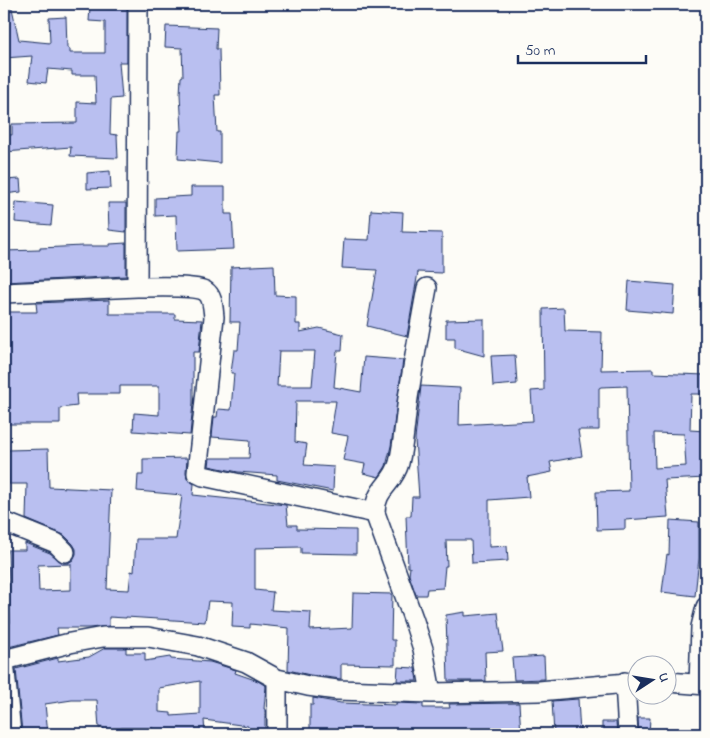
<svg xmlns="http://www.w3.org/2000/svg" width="710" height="738" font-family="'Indie Flower',sans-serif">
<rect width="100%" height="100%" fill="#fdfcf7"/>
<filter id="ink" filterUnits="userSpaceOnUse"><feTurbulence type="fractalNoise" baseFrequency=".02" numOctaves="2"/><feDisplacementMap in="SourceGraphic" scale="10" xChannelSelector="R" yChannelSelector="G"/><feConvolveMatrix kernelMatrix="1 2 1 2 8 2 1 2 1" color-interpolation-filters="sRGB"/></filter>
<g filter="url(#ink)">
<path fill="#b9bff0" stroke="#1b2f5e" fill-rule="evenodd" d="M4,4h7l8,36 31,3 -1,-25 17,-1 1,31 3,1v4h35v-31l-16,-1 1,-13 25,1v-3h12v56h-8l3,36 -11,1 -1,35 7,1 1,23 -48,-2 1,-9 -67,5v-18l8,1v-11l65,-1v-21l19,1 -1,-28h-23v-4l-24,-2 -2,14 -17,-2 3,-25 -28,2z
M166,26l51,2 -1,21h3l1,46h-5l2,37h3v31l-42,-4 1,-28h3l-2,-37 1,-17 2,-1 -1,-28 -17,-1z
M110,171l1,17 -24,1v-16z
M20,179l1,13 -17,2v-14z
M191,187h34v27h7l2,35 -57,2 -1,-36 -21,1v-18l36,-2z
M16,202l37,3 -2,20 -36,-3z
M108,203h18v29l-17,-2z
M371,210l32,2 -1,20 40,1v40l-24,-1 -11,64 -40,-10 10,-56 -35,-2 2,-29 25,1z
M126,243v33l-122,6v-31l36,-1v-2l43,-2h27v-2z
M274,265l1,30 21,1v28h4v8l19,-4 24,6 -1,17h-5l-3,36 27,5 3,-35 39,3 -12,86 -5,20 -7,11 -16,-4 2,-9 -22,-4 5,-24 -17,-3 5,-32h-40l-1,41 12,2 -3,21 30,2 -1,24 -56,-11v-5l-39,-3 -29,-6 1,-8h39l1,-18 -38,-3 2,-20h3l1,-8 13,1 3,-37h-3l3,-23h4l2,-28h-10l1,-55zM279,351h36l-3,35h-35z
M629,281l46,4 -2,29 -46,-4z
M109,300v14h66v5l27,1 -3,32h-6v51l-3,32 -57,-4 1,-18 25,2v-29h-39v8h-44l1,12 -17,2v16h-56v-112h33l-1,-9z
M564,308l1,23 37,1 -1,38 52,-1v4l52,2 -1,19h-13l-1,36 16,1v47l-41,2 3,37 -43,3v9l-28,1 -1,-38 33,-1 -2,-105 -26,1 -2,1v42h-21l4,26 -32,6 2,10 -25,5 2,20 -40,3v47l18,-1 1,15 -36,2 -1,-23h-25l1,26h-2l-2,22 -16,1 -1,6h-10l-7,-20 1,-8h-2l-2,-51h5l1,-19h7l-4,-58 6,-53 39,2 -1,37 74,-4 -2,-30 13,-1 -1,-81zM654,433l30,1 2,32 -31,2z
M484,319v37l-29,-8v-10h-9v-18z
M515,355l2,29 -24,2 -2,-30z
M48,449l1,38 62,3 -4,99 22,1 2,-19 3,1 2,-33h40l6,-44 -45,-4 1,-16h5v-16l44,-1 -1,14 1,7 7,5 -1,11 93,10 2,20h9v4l59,1v24l-55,-1v-6l-46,1v42l18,2 -2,18 40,2 -1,18 42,-2 1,-35 39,1 -1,46h4v25l-54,-1v15l-31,-4 -22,-5 1,-42 -39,-4v4l-18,-1 1,-25 -25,-1 -3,21 -79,-5v1l-17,-1v9l-20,2h-32l1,7 -54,13v-25h6l-2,-73h17v-7l25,10 13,10h5l5,-3 3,-6v-5l-3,-5 -9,-9 -38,-16 1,-35h-18l-1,-34zM71,564v26l-32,1 -1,-26z
M670,520l29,2v36l-4,38 -33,-4 5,-38 2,1z
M465,612v4l33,-3 5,38 -18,1 1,29h-38l-2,-66z
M105,648h21v5h19v8l25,-4 1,2 39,3 26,8 -1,3 23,8 8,5 -2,23h1v25h-18l1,-8 -44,-6 1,14h-52v-6h-32l1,6h-19v-7l-4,1 -2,-28h-25l-27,4 3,30 -26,-1 -6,-64 42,-11v3l31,-4zM200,681v33l-29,2v-3l-12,-1v-24z
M544,656l1,23 -31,1 -2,-22z
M398,667l17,1 2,13h-20z
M313,698l28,5 55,2v-2l27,1v4h27l-1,-4 70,-1 2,31h-85v-4h-44v4h-37l-17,-4h-28v-25h3z
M578,699l2,35h-26l-2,-33z
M638,718h12l-1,16h-10z
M602,722h14l1,12h-15z"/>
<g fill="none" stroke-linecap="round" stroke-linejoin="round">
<defs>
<path id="minor" d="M137,287c14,0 58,-2 68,4 8,5 8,17 9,26l-17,156 6,3 172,37
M427,288c-7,37 -13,73 -19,110 -3,21 -4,44 -9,65 -6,22 -24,25 -24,50l39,108 9,28 8,44
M4,293l133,-6 1,-283
M4,522l52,21 9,9
M4,660l66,-17 33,-6h45l50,9 48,16 31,17 31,7 29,4 94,3 108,-2 99,-9
M4,661l7,73
M625,682l3,52
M668,682l38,3
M699,684l2,-57 5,-20
M277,734v-55"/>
</defs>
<use href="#minor" stroke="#1b2f5e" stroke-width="22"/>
<use href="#minor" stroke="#fdfcf7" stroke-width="19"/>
</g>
</g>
<rect width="710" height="738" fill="none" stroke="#fdfcf7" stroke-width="20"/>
<rect x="10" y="10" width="690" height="718" fill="none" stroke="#1b2f5e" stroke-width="2" filter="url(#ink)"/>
<g transform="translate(652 680) rotate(78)"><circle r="24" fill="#fdfcf7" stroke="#a3aaba"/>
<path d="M0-4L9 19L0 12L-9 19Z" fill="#1b2f5e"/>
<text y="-8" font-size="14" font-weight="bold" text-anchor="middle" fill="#1b2f5e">U</text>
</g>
<path d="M518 55v8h128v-8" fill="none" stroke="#1b2f5e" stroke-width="2.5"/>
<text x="525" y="55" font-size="15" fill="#1b2f5e" stroke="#fdfcf7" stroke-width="4" paint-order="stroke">50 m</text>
</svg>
